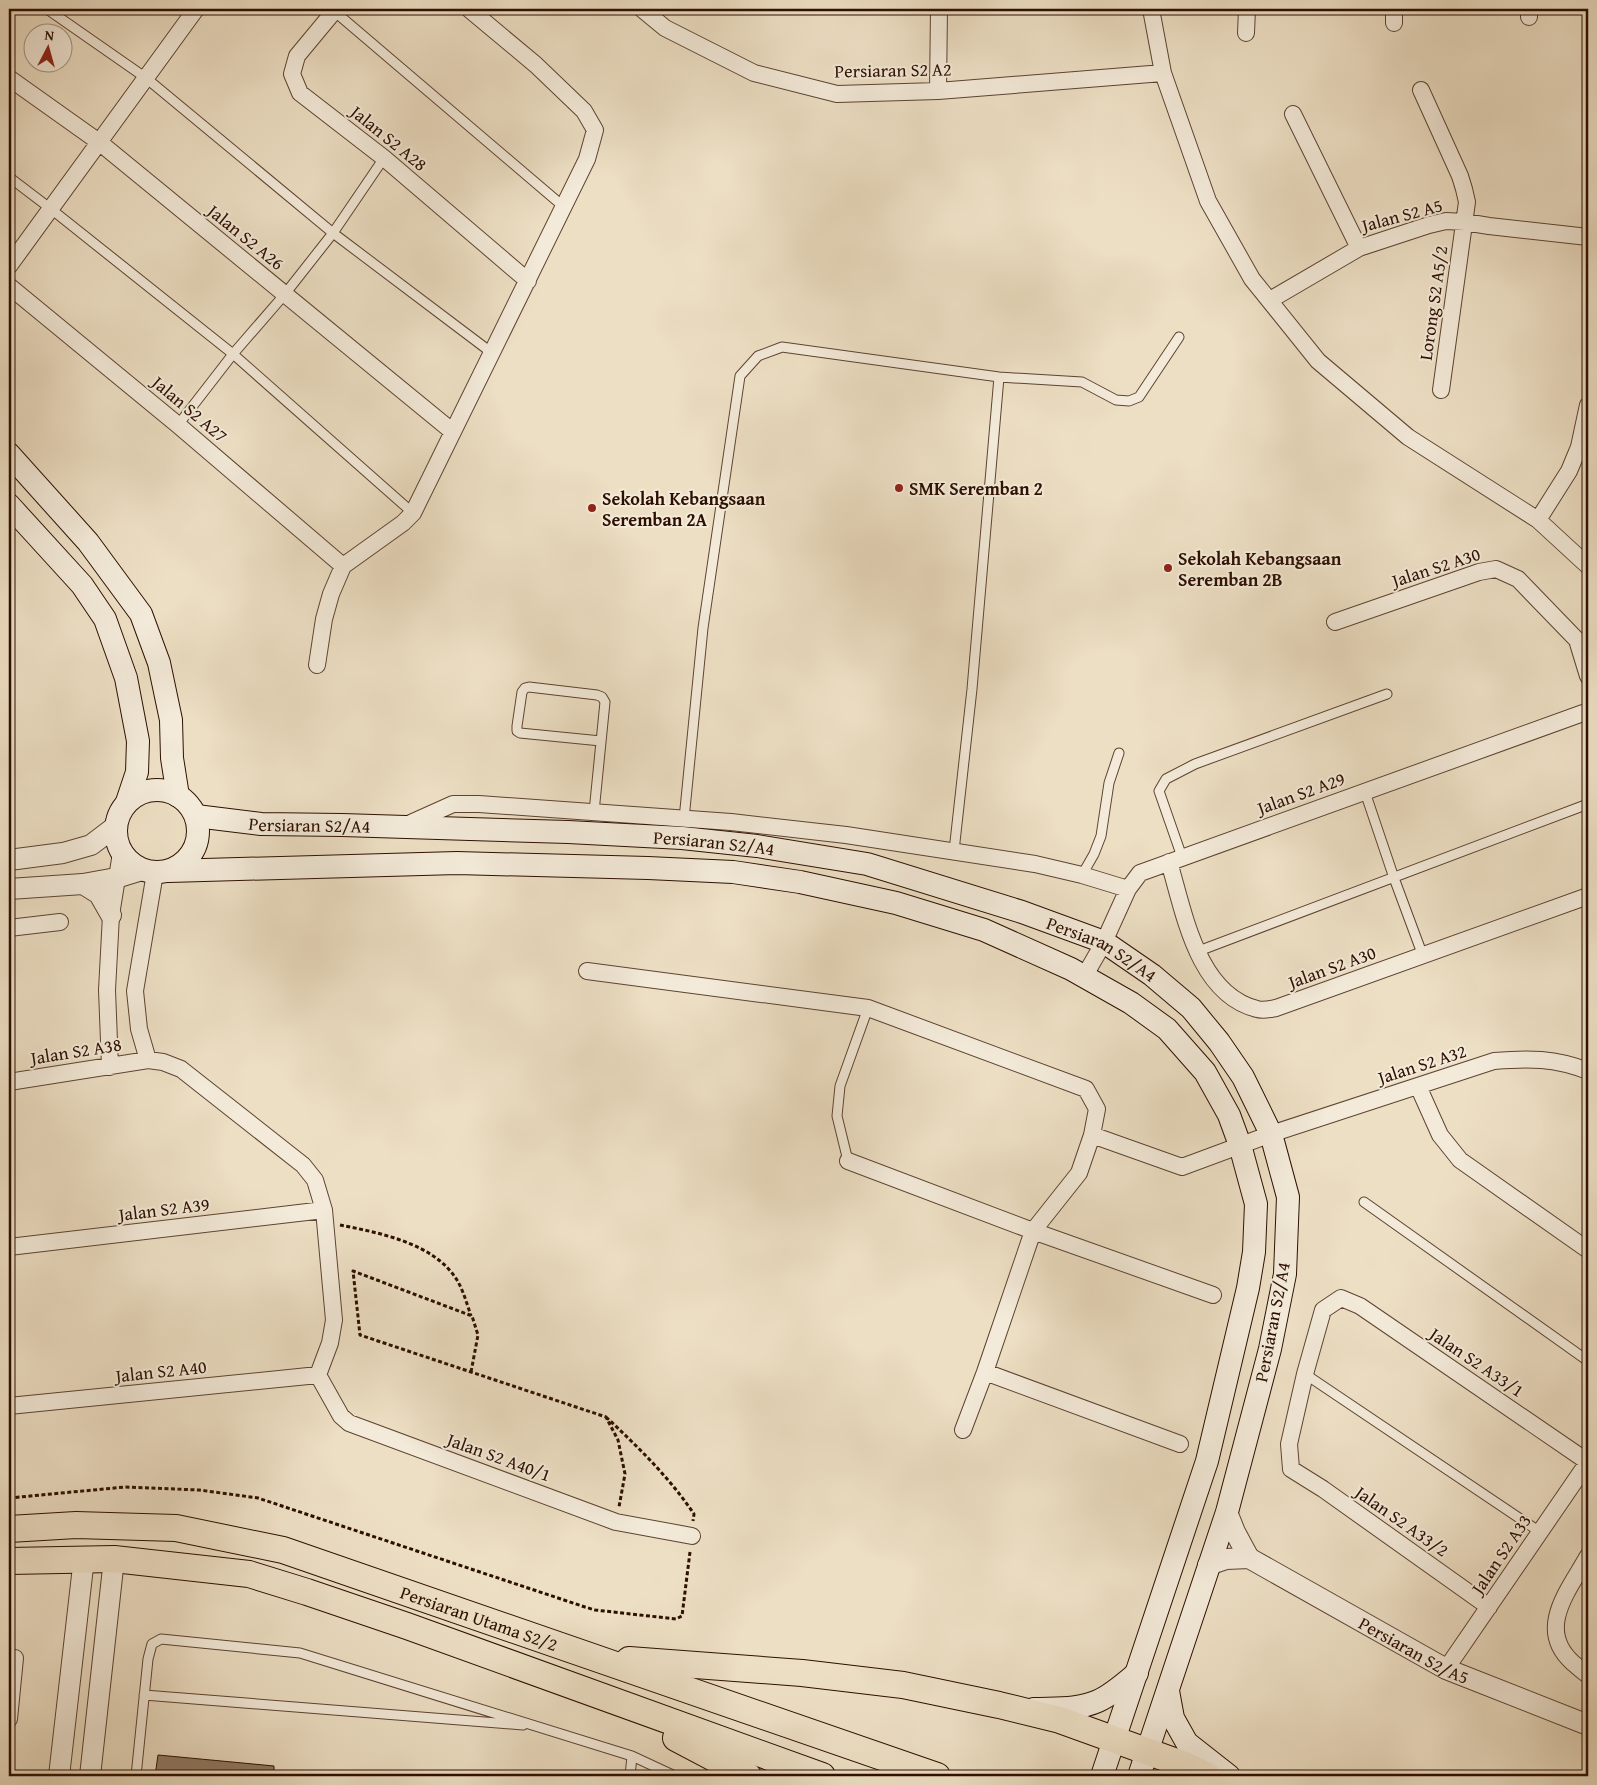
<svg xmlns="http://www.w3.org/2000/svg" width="1597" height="1785" font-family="'Gentium Book Plus',serif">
<rect width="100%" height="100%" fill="#eddfc4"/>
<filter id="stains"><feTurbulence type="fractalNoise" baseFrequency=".004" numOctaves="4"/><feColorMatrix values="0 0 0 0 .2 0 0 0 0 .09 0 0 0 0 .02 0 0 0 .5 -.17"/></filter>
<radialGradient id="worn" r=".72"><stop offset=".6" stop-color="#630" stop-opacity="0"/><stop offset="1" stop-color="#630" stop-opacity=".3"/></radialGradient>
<path fill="#917b66" stroke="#2d0f00" d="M158,1755l116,11v10h-119z"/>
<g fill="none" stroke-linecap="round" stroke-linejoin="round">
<defs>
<path id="service" d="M47,9l99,69 187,155 159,120
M334,11l230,196
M9,177l42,32 182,145 180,159
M178,425l55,-71 52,-60 48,-61 51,-75
M1365,792l29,86 29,78
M594,812l11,-110 -3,-5 -5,-2 -68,-8 -4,1 -3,4 -5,34v5l3,2 81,8
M684,819l19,-191 37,-252 18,-20 24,-9 217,30 83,5 34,18 13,1 10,-4 40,-60
M954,851l18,-162 27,-312
M1182,857l-23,-66 7,-12 29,-15 192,-70
M1082,875l12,-21 7,-18 8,-53 10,-30
M1196,952l392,-148
M848,1161l-11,-45 3,-30 28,-78
M1364,1202l224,159
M1305,1374l235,158
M144,1695l379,30
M136,1776l12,-117 4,-15 9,-5 139,14 332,103 43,20
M630,1776l2,-20"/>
<path id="minor" d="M336,9l-39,47 -5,18 8,19 84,65 144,123
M642,9l23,19 89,45 83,21 101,-3 225,-18
M1151,9l12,64 45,128 44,78 66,82 90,76 130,83 50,46
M1529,9v8
M1394,23v-14
M1246,33l1,-24
M9,78l90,64 354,290
M1421,90l39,86 4,13 3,13 -26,188
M938,91l1,-82
M1293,114l66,134
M9,266l187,-257
M9,286l169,139 165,141
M1270,300l89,-52 70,-23 17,-4 19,1 24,4 99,11
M1538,520l31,-49 10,-24 9,-42
M1335,622l144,-50 17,-3 22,10 59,61 11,36
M317,665l7,-46 7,-25 12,-28 60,-43 10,-10 174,-354 8,-29 -11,-19 -48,-46 -67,-56
M404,826l49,-22h26l252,18 115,13 189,29 47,11 46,14
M1169,862c15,50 28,132 88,147 6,2 13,0 19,-1l312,-112
M9,928l51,-6
M587,971l281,37 218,81 11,20 -5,26 90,32 89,-33 223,-73c34,-3 61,-3 94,10
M1084,977l20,-35 24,-53 12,-16 443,-160 5,1
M148,1060l-9,-31 -4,-38 20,-118
M110,1067l-3,-77 4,-75 10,-62
M9,1082l139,-22 15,2 18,7 122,96 12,15 9,30 10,110 -4,23 -12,32
M1418,1086l22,49 20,25 128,90
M848,1161l185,70 180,64
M9,1247l315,-37
M985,1372l195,72
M318,1375l23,41 8,7 267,99 76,14
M9,1406l309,-31
M963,1430l22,-58 48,-141 46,-58 13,-38
M1588,1556c-19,34 -53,73 -15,107 5,4 10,9 15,12
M1489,1607l-166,-118 -32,-20 -2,-25 16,-70 18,-64 18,-12 19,8 228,156
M9,1658h6l-6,61
M1446,1669l142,-207"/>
<g id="tertiary">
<path d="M9,860l54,-7 28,-8 25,-19"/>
<path d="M83,884l16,10 12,21"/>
<path d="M9,889l74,-5 33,-6 26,-8"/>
<path d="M1227,1512l8,20 14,26"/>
<path id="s1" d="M1208,1565l18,-6 23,-1 197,111 142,56"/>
<path d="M59,1776l25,-218"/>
<path d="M90,1776l24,-217"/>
</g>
<g id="secondary">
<path d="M9,454l79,88 53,72 18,49 12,57 1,38 6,38"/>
<path d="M9,505l73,80 23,34 21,59 12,63 -1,31 -10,30"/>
<circle cx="157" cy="831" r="41"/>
<path id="s2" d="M196,816l65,8 81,1 226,7 114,6 75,8 110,18 155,48 82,30 48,33 39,33 28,34 24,35 28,57 17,63 -3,77 -15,75 -43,163 -88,264"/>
<path d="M169,871l288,-8 191,5 85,4 67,10 96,21 88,27 87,39 60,34 36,26 38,43 24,43 11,30 16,59 -2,48 -6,36 -41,173 -105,315"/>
<path d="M1168,1691l5,27 14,25 42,33"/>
<path d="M1034,1709c21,-1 44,1 64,-8 14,-6 27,-18 39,-28"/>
</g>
<g id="primary">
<path id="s3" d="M9,1529l67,-4 100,3 107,22 654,226"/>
<path d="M9,1561l105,-2 135,15 58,18 100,34 415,150"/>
<path d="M629,1660l173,13 101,12 96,20 61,15 122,44 26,12"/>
<path d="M676,1738l72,38"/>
</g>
</defs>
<use href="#service" stroke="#5d4331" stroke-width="11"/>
<use href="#minor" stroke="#5d4331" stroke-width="18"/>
<use href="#tertiary" stroke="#5d4331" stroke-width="22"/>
<use href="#secondary" stroke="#2d0f00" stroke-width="24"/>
<use href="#primary" stroke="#2d0f00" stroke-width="28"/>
<path stroke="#2d0f00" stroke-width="3" stroke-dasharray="4 2.5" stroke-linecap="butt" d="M340,1225c40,8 94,18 117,55 6,10 10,24 14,36
M471,1372l7,-37 -6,-19 -119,-45 7,64 246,82 12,23 7,34 -6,33
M606,1417c32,30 63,60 88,97l-1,7
M9,1498l116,-11 74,3 59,8 327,109 10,3 81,9 6,-3 8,-64"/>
<use href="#service" stroke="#f3ead9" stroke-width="9"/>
<use href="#minor" stroke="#f3ead9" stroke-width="16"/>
<use href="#tertiary" stroke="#f3ead9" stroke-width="20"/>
<use href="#secondary" stroke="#f3ead9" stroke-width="22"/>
<use href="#primary" stroke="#eddfc4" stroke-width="26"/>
</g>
<g fill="#8f2418" stroke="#f3ead9" stroke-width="2">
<circle cx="899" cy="488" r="5"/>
<circle cx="592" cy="508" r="5"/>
<circle cx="1168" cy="568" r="5"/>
</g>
<g text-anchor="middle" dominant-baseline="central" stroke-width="4" stroke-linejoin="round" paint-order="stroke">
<g font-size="18" fill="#2d0f00" stroke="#f3ead9">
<text transform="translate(893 70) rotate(-1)">Persiaran S2 A2</text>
<text transform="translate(389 138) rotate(39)">Jalan S2 A28</text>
<text transform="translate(1402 215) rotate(-15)">Jalan S2 A5</text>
<text transform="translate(246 237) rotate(39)">Jalan S2 A26</text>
<text transform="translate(1433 303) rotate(-82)">Lorong S2 A5/2</text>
<text transform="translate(190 409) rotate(40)">Jalan S2 A27</text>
<text transform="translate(1436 567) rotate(-18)">Jalan S2 A30</text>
<text transform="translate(1301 793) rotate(-20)">Jalan S2 A29</text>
<text stroke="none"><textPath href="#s2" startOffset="114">Persiaran S2/A4</textPath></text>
<text stroke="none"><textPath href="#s2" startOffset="519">Persiaran S2/A4</textPath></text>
<text stroke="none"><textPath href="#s2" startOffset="924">Persiaran S2/A4</textPath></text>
<text transform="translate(1332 967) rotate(-20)">Jalan S2 A30</text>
<text transform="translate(76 1051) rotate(-9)">Jalan S2 A38</text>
<text transform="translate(1422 1064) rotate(-18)">Jalan S2 A32</text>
<text transform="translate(164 1209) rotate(-7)">Jalan S2 A39</text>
<text transform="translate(1272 1322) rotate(-79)">Persiaran S2/A4</text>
<text transform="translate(1477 1362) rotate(34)">Jalan S2 A33/1</text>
<text transform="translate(161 1371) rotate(-6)">Jalan S2 A40</text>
<text transform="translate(499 1457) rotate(20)">Jalan S2 A40/1</text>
<text transform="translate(1402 1521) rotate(35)">Jalan S2 A33/2</text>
<text transform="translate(1501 1554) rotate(-56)">Jalan S2 A33</text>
<text stroke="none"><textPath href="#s3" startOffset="484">Persiaran Utama S2/2</textPath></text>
<text stroke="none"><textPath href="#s1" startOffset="231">Persiaran S2/A5</textPath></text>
</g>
<g font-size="18" font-weight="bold" fill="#2d0f00" stroke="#f3ead9" text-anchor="start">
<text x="909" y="488">SMK Seremban 2</text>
<text x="602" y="498">Sekolah Kebangsaan<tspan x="602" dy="21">Seremban 2A</tspan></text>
<text x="1178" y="558">Sekolah Kebangsaan<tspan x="1178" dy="21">Seremban 2B</tspan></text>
</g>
</g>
<rect width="1597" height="1785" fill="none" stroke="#eddfc4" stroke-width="30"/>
<rect x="10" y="10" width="1577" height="1765" fill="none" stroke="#2d0f00" stroke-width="2.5"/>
<rect x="15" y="15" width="1567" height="1755" fill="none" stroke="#2d0f00"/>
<g transform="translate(48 48) rotate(6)"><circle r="24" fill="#f3ead9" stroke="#a49282"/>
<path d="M0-4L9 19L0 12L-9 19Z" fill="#8f2418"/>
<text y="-8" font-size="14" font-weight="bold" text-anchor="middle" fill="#2d0f00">N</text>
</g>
<rect width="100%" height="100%" filter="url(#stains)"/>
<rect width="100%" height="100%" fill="url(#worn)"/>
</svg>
